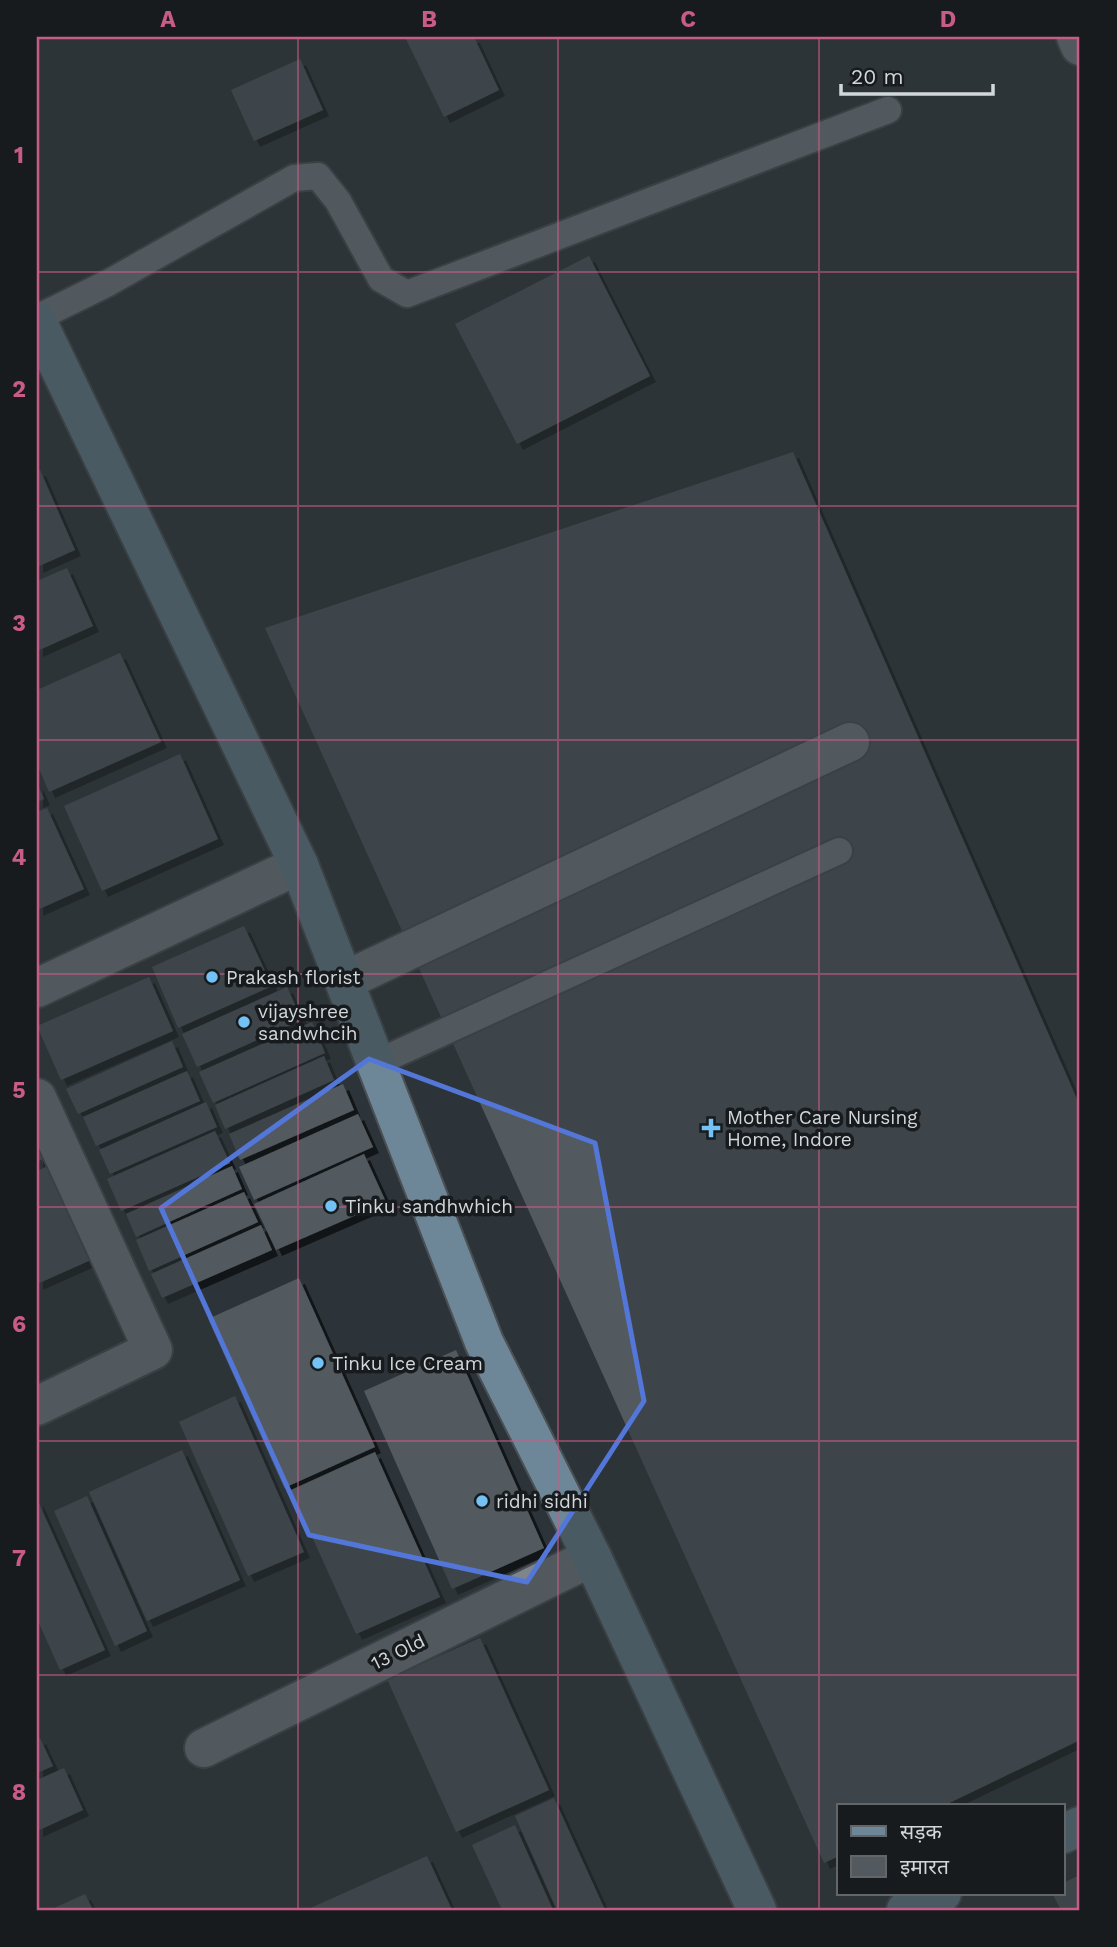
<svg xmlns="http://www.w3.org/2000/svg" width="1117" height="1947" font-family="'Work Sans','Noto Sans Devanagari',sans-serif">
<defs>
<filter id="shadow"><feDropShadow dx="6" dy="6" stdDeviation="0" flood-color="#0009"/></filter>
</defs>
<rect width="100%" height="100%" fill="#2d3439"/>
<path fill="#525a5f" filter="url(#shadow)" d="M405,37h69l25,53 -55,27z
M300,59l23,51 -69,31 -23,-51z
M589,256l61,120 -133,68 -62,-120z
M793,452l287,654v634l-135,65h-106v51l-15,7 -559,-1235z
M40,470l35,80 -38,17v-96z
M67,568l26,58 -56,25v-70z
M120,653l41,89 -112,50 -12,-28v-74z
M180,754l38,85 -116,52 -38,-85z
M37,783l7,16 -7,3z
M47,808l37,81 -47,21v-98z
M244,926l28,60 -94,42 -26,-61z
M149,977l24,54 -112,49 -24,-54z
M287,987l15,33 -105,47 -15,-33z
M312,1022l13,31 -112,50 -14,-31z
M172,1041l11,26 -105,47 -12,-25z
M324,1056l10,24 -109,49 -10,-24z
M187,1071l13,30 -104,45 -13,-29z
M343,1084l11,26 -114,50 -11,-26z
M206,1102l11,25 -107,47 -11,-24z
M358,1114l15,33 -119,53 -15,-33z
M37,1124l14,31 -14,7z
M215,1131l15,32 -109,48 -14,-32z
M364,1154l22,48 -110,48 -22,-46z
M50,1165l43,94 -56,25v-113z
M232,1166l10,23 -106,48 -10,-23z
M244,1192l14,30 -109,49 -13,-31z
M261,1225l11,25 -110,48 -11,-24z
M299,1278l76,169 -91,41 -76,-169z
M456,1350l88,198 -92,41 -88,-198z
M235,1396l69,156 -56,24 -69,-154z
M182,1450l58,130 -93,41 -58,-129z
M375,1452l65,145 -84,37 -65,-144z
M87,1496l60,135 -32,15 -61,-135z
M37,1499l68,151 -45,20 -23,-51z
M480,1638l69,152 -93,42 -69,-153z
M40,1738l13,28 -16,7v-33z
M64,1768l19,42 -46,21v-51z
M554,1798l51,112h-48l-42,-94z
M515,1825l38,85h-51l-30,-65z
M427,1856l25,54h-146z
M1080,1875v35h-19l-9,-17h11v-10z
M85,1894l8,16h-43z"/>
<g fill="none" stroke-linecap="round" stroke-linejoin="round">
<defs>
<path id="lane" d="M37,318l71,-35 186,-105 24,-2 20,25 43,78 26,15 481,-184
M376,1063l463,-212"/>
<path id="street" d="M1076,37l4,9
M344,981l506,-239
M37,988l262,-123
M37,1098l116,252 -116,56
M204,1748l388,-191"/>
<path id="secondary" d="M37,321l262,544 185,477 108,215 165,353
M1063,1834l17,-8
M906,1910l36,-17"/>
</defs>
<use href="#lane" stroke="#4a5054" stroke-width="30"/>
<use href="#street" stroke="#4a5054" stroke-width="42"/>
<use href="#secondary" stroke="#4a5054" stroke-width="42"/>
<use href="#lane" stroke="#7e868c" stroke-width="26"/>
<use href="#street" stroke="#7e868c" stroke-width="38"/>
<use href="#secondary" stroke="#6e8798" stroke-width="38"/>
</g>
<path d="M0 0H1117V1947H0ZM369,1059l226,84 49,258 -117,181 -218,-47 -148,-327z" fill="#2d3439" fill-opacity=".55" fill-rule="evenodd"/>
<path fill="none" stroke="#5377d9" stroke-width="5" stroke-linejoin="round" d="M369,1059l226,84 49,258 -117,181 -218,-47 -148,-327z"/>
<path fill="none" stroke="#c85b87" stroke-width="2" stroke-opacity="0.55" d="M298,37v1873M558,37v1873M819,37v1873M37,272h1043M37,506h1043M37,740h1043M37,974h1043M37,1207h1043M37,1441h1043M37,1675h1043"/>
<g fill="#73c1f5" stroke="#181b1e" stroke-width="2.5">
<circle cx="212" cy="977" r="7"/>
<circle cx="244" cy="1022" r="7"/>
<path d="M707.5 1117.5h7v7h7v7h-7v7h-7v-7h-7v-7h7z"/>
<circle cx="331" cy="1206" r="7"/>
<circle cx="318" cy="1363" r="7"/>
<circle cx="482" cy="1501" r="7"/>
</g>
<g text-anchor="middle" dominant-baseline="central" stroke-width="7" stroke-linejoin="round" paint-order="stroke">
<g font-size="19" fill="#d2d7da" stroke="#181b1e" text-anchor="start">
<text x="226" y="977">Prakash florist</text>
<text x="258" y="1011">vijayshree<tspan x="258" dy="22">sandwhcih</tspan></text>
<text x="727" y="1117">Mother Care Nursing<tspan x="727" dy="22">Home, Indore</tspan></text>
<text x="345" y="1206">Tinku sandhwhich</text>
<text x="332" y="1363">Tinku Ice Cream</text>
<text x="496" y="1501">ridhi sidhi</text>
</g>
<g font-size="19" fill="#d2d7da" stroke="#181b1e">
<text transform="translate(398 1652) rotate(-26)">13 Old</text>
</g>
</g>
<rect width="1117" height="1947" fill="none" stroke="#181b1e" stroke-width="77"/>
<rect x="837" y="1804" width="228" height="91" fill="#181b1e" stroke="#626669" stroke-width="2"/>
<rect x="851" y="1826" width="35" height="10" fill="#6e8798" stroke="#626669" stroke-width="2"/>
<text x="900" y="1839" font-size="21" fill="#d2d7da">सड़क</text>
<rect x="851" y="1856" width="35" height="21" fill="#525a5f" stroke="#626669" stroke-width="2"/>
<text x="900" y="1874" font-size="21" fill="#d2d7da">इमारत</text>
<path d="M841 84v10h152v-10" fill="none" stroke="#d2d7da" stroke-width="3.5"/>
<text x="851" y="84" font-size="21" fill="#d2d7da" stroke="#181b1e" stroke-width="5" paint-order="stroke">20 m</text>
<rect x="38" y="38" width="1040" height="1871" fill="none" stroke="#c85b87" stroke-width="2.5"/>
<g font-size="23" text-anchor="middle" font-weight="bold" fill="#c85b87">
<text x="168" y="27">A</text>
<text x="429" y="27">B</text>
<text x="688" y="27">C</text>
<text x="948" y="27">D</text>
<text x="19" y="163">1</text>
<text x="19" y="397">2</text>
<text x="19" y="631">3</text>
<text x="19" y="865">4</text>
<text x="19" y="1098">5</text>
<text x="19" y="1332">6</text>
<text x="19" y="1566">7</text>
<text x="19" y="1800">8</text>
</g>
</svg>
